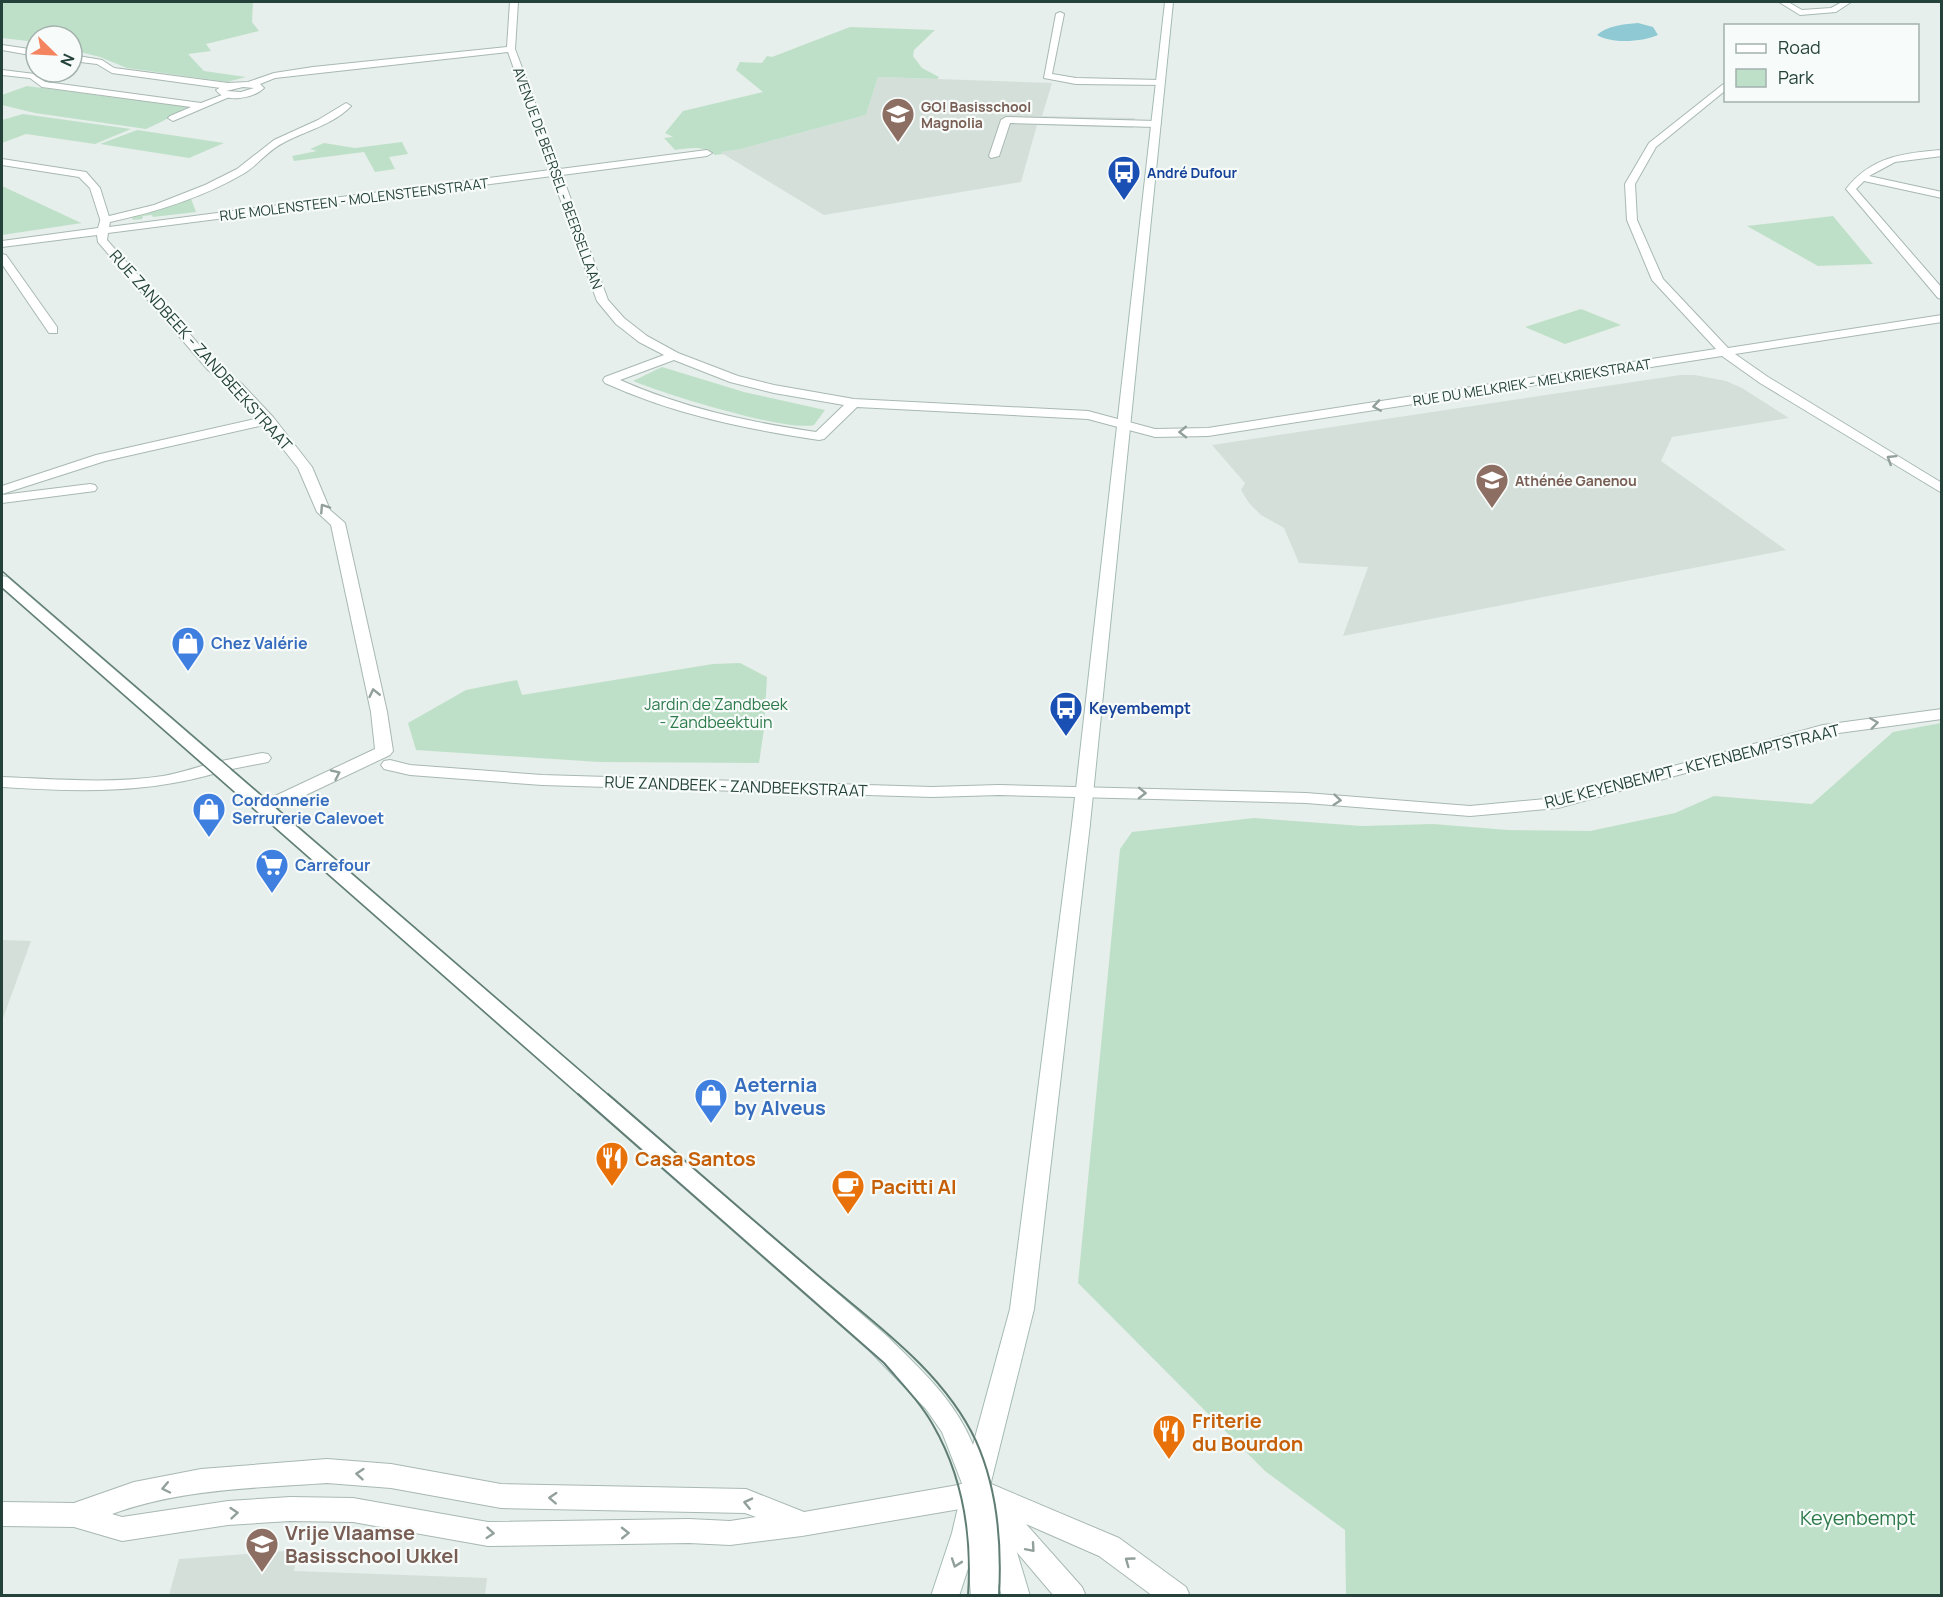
<svg xmlns="http://www.w3.org/2000/svg" width="1943" height="1597" font-family="Manrope,sans-serif">
<rect width="100%" height="100%" fill="#e6efeb"/>
<path fill="#d4dfda" d="M878,77l174,6 -10,33 93,2 -2,10 -96,-3 -16,57 -197,33 -104,-63 21,-3 125,-34z
M1680,375h15l31,6 16,7 47,30 -117,19 -11,24 125,89 -443,86 25,-69 -69,-4 -15,-35 -23,-13 -12,-12 -8,-13 4,-7 -33,-38z
M2,940l29,1 -29,80z
M298,1550l-4,21 193,7 -2,17h-316l10,-36z"/>
<path fill="#bfe0c8" d="M2,2h251l-1,20 7,9 -53,13 5,7 -23,3 16,17 42,6 -19,5 -100,-14 -27,-11 -28,-7v-14h-36v6l-34,-4z
M850,27l85,3 -21,20 -1,6 9,12 17,9 -2,2 -59,-2 -12,38 -125,34 -20,3 2,2 -8,1c-12,-10 -26,-7 -40,-5l-11,-12 9,-1 -8,-4 18,-22 80,-19 -27,-22 4,-8 22,1 5,-7 5,1z
M27,86l160,21 -24,14 -17,8 -111,-16 -33,-8v-10z
M23,114l108,15 -36,15 -69,-10 -24,9v-23z
M137,130l87,13 -35,15 -89,-14z
M402,142l6,12 -19,3 6,12 -20,3 -11,-20 -70,9 -2,-5 25,-5 -7,-2 14,-6 31,5z
M2,186l77,36 3,1 -80,12z
M190,196l6,16 -43,5 -1,-2 -9,1 -1,3 -9,1 -1,-3z
M1833,216l40,48 -55,2 -71,-40z
M1581,309l40,16 -56,19 -40,-17z
M662,367l82,25 81,18 -11,15c-29,7 -149,-31 -181,-44z
M740,663l27,14 -3,52 -5,34 -160,-1 -183,-12 -8,-27 58,-33 51,-10 5,15 191,-31z
M1941,723v872h-595l-1,-65 -80,-59 -187,-188 42,-434 12,-17 122,-14 108,8 71,-2 75,6 82,1 85,-18 39,-17 98,8 81,-72z"/>
<path fill="#8ec9d4" d="M1638,23l15,4 5,8c-16,7 -46,9 -61,0 9,-9 28,-11 41,-12z"/>
<g fill="none" stroke-linecap="round" stroke-linejoin="round">
<defs>
<path id="service" d="M1060,12l4,2 -12,60 24,4 84,2 3,1v4l-87,-1 -32,-6 12,-64z
M2,45l34,5v6l-34,-6z
M72,55l30,5 12,8 114,15 4,3 -4,3 -116,-16 -15,-9 -25,-3z
M2,70l33,4 10,8 8,1 148,20 29,-11 4,3 -61,26 -5,-3 2,-2 21,-9 -149,-20 -12,-9 -28,-3z
M1006,117l150,4 5,3 -5,3 -146,-4 -11,33 -8,2 -2,-2 12,-36z
M2,159l84,13 14,16 10,32 -5,3 -4,-1 -11,-34 -11,-11 -77,-12z
M2,254l4,1 51,72v6h-8l-47,-69z
M90,484l5,1 2,3 -2,3 -93,12v-8z
M262,753l6,1 3,4 -3,4 -51,10 -6,-1 -3,-4 3,-4z
M978,1496l10,4 4,8 7,88h-28l-7,-88 4,-8z"/>
<path id="pedestrian" d="M268,416l7,4 -2,3 -168,38 -103,33v-8l94,-31z"/>
<path id="minor" d="M510,2h8l-3,47 45,120 147,-19 5,3 -5,3 -145,19 46,125 16,18 23,18 31,17 60,23 36,9 80,14 234,12 67,18 53,-1 508,-79 -64,-69 -25,-60 -2,-36 24,-41 77,-61v8l-70,57 -21,37 2,36 26,59 65,69 214,-33v7l-207,32 33,23 174,106v10l-182,-110 -38,-27 -514,80 -53,1 -67,-18 -231,-12 -33,32 -5,1c-74,-11 -146,-26 -214,-57l-2,-3 2,-3 59,-22 -25,-13 -23,-18 -19,-23 -45,-125 -444,57 -1,7 109,124 26,20 31,33 39,50 18,43 15,13 42,189 6,39 -3,4 -120,57h-12l-3,-4 3,-4 117,-55 -4,-37 -40,-187 -14,-13 -19,-44 -35,-45 -29,-33 -26,-20 -110,-128 -1,-7 -95,12v-6l96,-13 3,-10 53,-13 51,-20 32,-16 37,-29 44,-20 28,-17 5,3c-18,19 -46,25 -68,37 -16,8 -25,22 -40,31 -41,24 -87,38 -133,48l-1,5 441,-57 -42,-118 -233,26 -15,6 4,4c-10,10 -39,16 -48,2l12,-7 20,-1 26,-9 39,-6 194,-20zM243,87l11,1 -13,4 -15,-1zM674,360l56,22 44,11 70,12 -28,27c-68,-10 -133,-24 -196,-52z
M1779,2h9l14,8 29,-2 11,-6h9l-15,10 -36,3z
M1942,150v6l-47,6 -26,14 73,16v6l-78,-17 -8,8 86,99v11l-4,-1 -92,-109c25,-32 56,-36 96,-39z
M1942,709v10l-118,16 -266,73 -88,8 -164,-13 -307,-8 -67,2 -390,-12 -132,-10 -26,-6 -3,-4 3,-4 6,-1 20,5 132,10 390,12 67,-2 307,8 164,13 87,-8 266,-73z
M217,762l6,1 3,4 -3,4c-73,23 -146,21 -221,16v-10c54,2 108,7 161,-1 19,-3 36,-10 54,-14z
M327,1459l64,5 110,20 245,5 58,23 154,-27 19,-7 142,60 67,49 4,9h-37l-54,-40 -73,-32 56,63 4,9h-32l-79,-93 -15,6 -158,27 -72,9 -41,-2 -201,3 -135,-24 -63,-1 -62,4 -106,16 -48,-14 -72,-1v-24l72,1 60,-21 67,-13zM327,1483l64,5 110,20 244,5 11,4 -26,4 -41,-2 -201,3 -135,-24 -63,-1 -62,4 -106,16 -10,-3c68,-25 143,-26 215,-31z"/>
<path id="secondary" d="M1165,2h8l-83,822 -56,485 -44,177 25,60 15,50h-28l-21,-67 -22,67h-28l21,-63 11,-47 -21,-54 -16,-23 -56,-58 -868,-763v-12l5,1 881,760c33,33 67,63 85,108l37,-136 62,-485z"/>
</defs>
<use href="#service" stroke="#a8b8b2" stroke-width="2"/>
<use href="#pedestrian" stroke="#a8b8b2" stroke-width="2"/>
<use href="#minor" stroke="#a8b8b2" stroke-width="2"/>
<use href="#secondary" stroke="#a4bbb3" stroke-width="2"/>
<use href="#service" fill="#fff" fill-rule="evenodd"/>
<use href="#pedestrian" fill="#fff" fill-rule="evenodd"/>
<use href="#minor" fill="#fff" fill-rule="evenodd"/>
<use href="#secondary" fill="#fff" fill-rule="evenodd"/>
<path stroke="#5f7d75" stroke-width="1.5" d="M2,571l608,525
M2,588l578,508"/>
<path stroke="#5f7d75" stroke-width="2" d="M578,1094l306,269c17,20 36,39 49,62 30,52 39,112 35,171
M608,1094c68,59 137,119 206,178 57,49 129,98 162,169 22,49 26,102 23,155"/>
</g>
<defs><path id="oneway-chevron" d="M-2-3.5L2.5 0L-2 3.5" fill="none" stroke-width="1.6" stroke-linecap="round" stroke-linejoin="round" transform="scale(1.5)"/></defs>
<g stroke="#92a09c">
<use href="#oneway-chevron" transform="translate(1377 406) rotate(171)"/>
<use href="#oneway-chevron" transform="translate(1183 432) rotate(179)"/>
<use href="#oneway-chevron" transform="translate(1891 459) rotate(-148)"/>
<use href="#oneway-chevron" transform="translate(324 508) rotate(-123)"/>
<use href="#oneway-chevron" transform="translate(374 693) rotate(-103)"/>
<use href="#oneway-chevron" transform="translate(1874 723) rotate(-8)"/>
<use href="#oneway-chevron" transform="translate(336 774) rotate(-25)"/>
<use href="#oneway-chevron" transform="translate(1142 793) rotate(1)"/>
<use href="#oneway-chevron" transform="translate(1337 800) rotate(5)"/>
<use href="#oneway-chevron" transform="translate(360 1474) rotate(-175)"/>
<use href="#oneway-chevron" transform="translate(166 1488) rotate(168)"/>
<use href="#oneway-chevron" transform="translate(553 1498) rotate(-177)"/>
<use href="#oneway-chevron" transform="translate(748 1503) rotate(-167)"/>
<use href="#oneway-chevron" transform="translate(234 1513) rotate(-5)"/>
<use href="#oneway-chevron" transform="translate(490 1533) rotate(5)"/>
<use href="#oneway-chevron" transform="translate(625 1533) rotate(-1)"/>
<use href="#oneway-chevron" transform="translate(1031 1548) rotate(49)"/>
<use href="#oneway-chevron" transform="translate(1129 1561) rotate(-144)"/>
<use href="#oneway-chevron" transform="translate(956 1563) rotate(109)"/>
</g>
<defs>
<symbol id="school-pin" viewBox="-11 -11 22 30"><path d="M0 17L-7.5 6A9.5 9.5 0 1 1 7.5 6Z" fill="#8d6e63" stroke="#f7fbf9"/><path d="M0-5L7-2L0 1L-7-2ZM-4 1L0 2.5L4 1V4Q0 6-4 4Z" fill="#fff"/></symbol>
<symbol id="bus-pin" viewBox="-11 -11 22 30"><path d="M0 17L-7.5 6A9.5 9.5 0 1 1 7.5 6Z" fill="#1a4fb4" stroke="#f7fbf9"/><path d="M-5-6H5V4H4V6H2V4H-2V6H-4V4H-5ZM-3.5-4V0h7V-4ZM-3.5 1.2v1.5H-2V1.2ZM2 1.2v1.5H3.5V1.2Z" fill="#fff"/></symbol>
<symbol id="shop-pin" viewBox="-11 -11 22 30"><path d="M0 17L-7.5 6A9.5 9.5 0 1 1 7.5 6Z" fill="#3f7fe0" stroke="#f7fbf9"/><path d="M-5-2.5h2.3a2.7 3.5 0 0 1 5.4 0H5L5.5 6h-11ZM-1.5-2.5h3a1.5 2.3 0 0 0-3 0Z" fill="#fff"/></symbol>
<symbol id="supermarket-pin" viewBox="-11 -11 22 30"><path d="M0 17L-7.5 6A9.5 9.5 0 1 1 7.5 6Z" fill="#3f7fe0" stroke="#f7fbf9"/><path d="M-6-5.5h2.5l.6 2H6L4.5 2H-2.5L-4.4-4H-6ZM-1.5 3.2a1.3 1.3 0 1 0 .1 0ZM3 3.2a1.3 1.3 0 1 0 .1 0Z" fill="#fff"/></symbol>
<symbol id="restaurant-pin" viewBox="-11 -11 22 30"><path d="M0 17L-7.5 6A9.5 9.5 0 1 1 7.5 6Z" fill="#e8710a" stroke="#f7fbf9"/><path d="M-5-6h1v4h1v-4h1v4h1v-4h1v5L-1.5 .5V6h-2V.5L-5-1ZM5-6V6H3V1.5H1.5Q1.5-4 5-6Z" fill="#fff"/></symbol>
<symbol id="cafe-pin" viewBox="-11 -11 22 30"><path d="M0 17L-7.5 6A9.5 9.5 0 1 1 7.5 6Z" fill="#e8710a" stroke="#f7fbf9"/><path d="M-5.5-4.5H6V0H3Q3 3.5 0 3.5H-2.5Q-5.5 3.5-5.5 0ZM3-3.2v2h1.7v-2ZM-6 4.5H4V6H-6Z" fill="#fff"/></symbol>
</defs>
<g fill-rule="evenodd">
<use href="#school-pin" x="879" y="95" width="38" height="52"/>
<use href="#bus-pin" x="1105" y="153" width="38" height="52"/>
<use href="#school-pin" x="1473" y="461" width="38" height="52"/>
<use href="#shop-pin" x="169" y="624" width="38" height="52"/>
<use href="#bus-pin" x="1047" y="689" width="38" height="52"/>
<use href="#shop-pin" x="190" y="790" width="38" height="52"/>
<use href="#supermarket-pin" x="253" y="846" width="38" height="52"/>
<use href="#shop-pin" x="692" y="1076" width="38" height="52"/>
<use href="#restaurant-pin" x="593" y="1139" width="38" height="52"/>
<use href="#cafe-pin" x="829" y="1167" width="38" height="52"/>
<use href="#restaurant-pin" x="1150" y="1412" width="38" height="52"/>
<use href="#school-pin" x="243" y="1525" width="38" height="52"/>
</g>
<g text-anchor="middle" dominant-baseline="central" stroke-width="4.5" stroke-linejoin="round" paint-order="stroke">
<g font-size="14" font-weight="bold" fill="#785e54" stroke="#f7fbf9" text-anchor="start">
<text x="921" y="106">GO! Basisschool<tspan x="921" dy="16">Magnolia</tspan></text>
<text x="1515" y="480">Athénée Ganenou</text>
</g>
<g font-size="14" font-weight="bold" fill="#164399" stroke="#f7fbf9" text-anchor="start">
<text x="1147" y="172">André Dufour</text>
</g>
<g font-size="14" fill="#24423a" stroke="#f7fbf9">
<text transform="translate(558 178) rotate(70)">AVENUE DE BEERSEL - BEERSELLAAN</text>
<text transform="translate(354 199) rotate(-7)">RUE MOLENSTEEN - MOLENSTEENSTRAAT</text>
<text transform="translate(1532 382) rotate(-9)">RUE DU MELKRIEK - MELKRIEKSTRAAT</text>
</g>
<g font-size="16" fill="#24423a" stroke="#f7fbf9">
<text transform="translate(201 350) rotate(48)">RUE ZANDBEEK - ZANDBEEKSTRAAT</text>
<text transform="translate(1692 766) rotate(-14)">RUE KEYENBEMPT - KEYENBEMPTSTRAAT</text>
<text transform="translate(736 786) rotate(2)">RUE ZANDBEEK - ZANDBEEKSTRAAT</text>
</g>
<g font-size="16" font-weight="bold" fill="#366cbe" stroke="#f7fbf9" text-anchor="start">
<text x="211" y="643">Chez Valérie</text>
<text x="232" y="800">Cordonnerie<tspan x="232" dy="18">Serrurerie Calevoet</tspan></text>
<text x="295" y="865">Carrefour</text>
</g>
<g font-size="16" fill="#2d7a4b" stroke="#f7fbf9">
<text x="716" y="704">Jardin de Zandbeek<tspan x="716" dy="18">- Zandbeektuin</tspan></text>
</g>
<g font-size="16" font-weight="bold" fill="#164399" stroke="#f7fbf9" text-anchor="start">
<text x="1089" y="708">Keyembempt</text>
</g>
<g font-size="20" font-weight="bold" fill="#366cbe" stroke="#f7fbf9" text-anchor="start">
<text x="734" y="1084">Aeternia<tspan x="734" dy="23">by Alveus</tspan></text>
</g>
<g font-size="20" font-weight="bold" fill="#c56008" stroke="#f7fbf9" text-anchor="start">
<text x="635" y="1158">Casa Santos</text>
<text x="871" y="1186">Pacitti Al</text>
<text x="1192" y="1420">Friterie<tspan x="1192" dy="23">du Bourdon</tspan></text>
</g>
<g font-size="20" fill="#2d7a4b" stroke="#f7fbf9">
<text x="1858" y="1517">Keyenbempt</text>
</g>
<g font-size="20" font-weight="bold" fill="#785e54" stroke="#f7fbf9" text-anchor="start">
<text x="285" y="1532">Vrije Vlaamse<tspan x="285" dy="23">Basisschool Ukkel</tspan></text>
</g>
</g>
<rect width="1943" height="1597" fill="none" stroke="#24423a" stroke-width="6"/>
<rect x="1724" y="24" width="195" height="78" fill="#f7fbf9" stroke="#a3b1ad" stroke-width="1.5"/>
<rect x="1736" y="44" width="30" height="9" fill="#ffffff" stroke="#a3b1ad" stroke-width="1.5"/>
<text x="1778" y="54" font-size="18" fill="#24423a">Road</text>
<rect x="1736" y="69" width="30" height="18" fill="#bfe0c8" stroke="#a3b1ad" stroke-width="1.5"/>
<text x="1778" y="84" font-size="18" fill="#24423a">Park</text>
<g transform="translate(54 54) rotate(114)"><circle r="28" fill="#f7fbf9" stroke="#a3b1ad" stroke-width="1.5"/>
<path d="M0-4.5L10 22L0 15L-10 22Z" fill="#f4845f"/>
<text y="-9" font-size="16" font-weight="bold" text-anchor="middle" fill="#24423a">N</text>
</g>
</svg>
